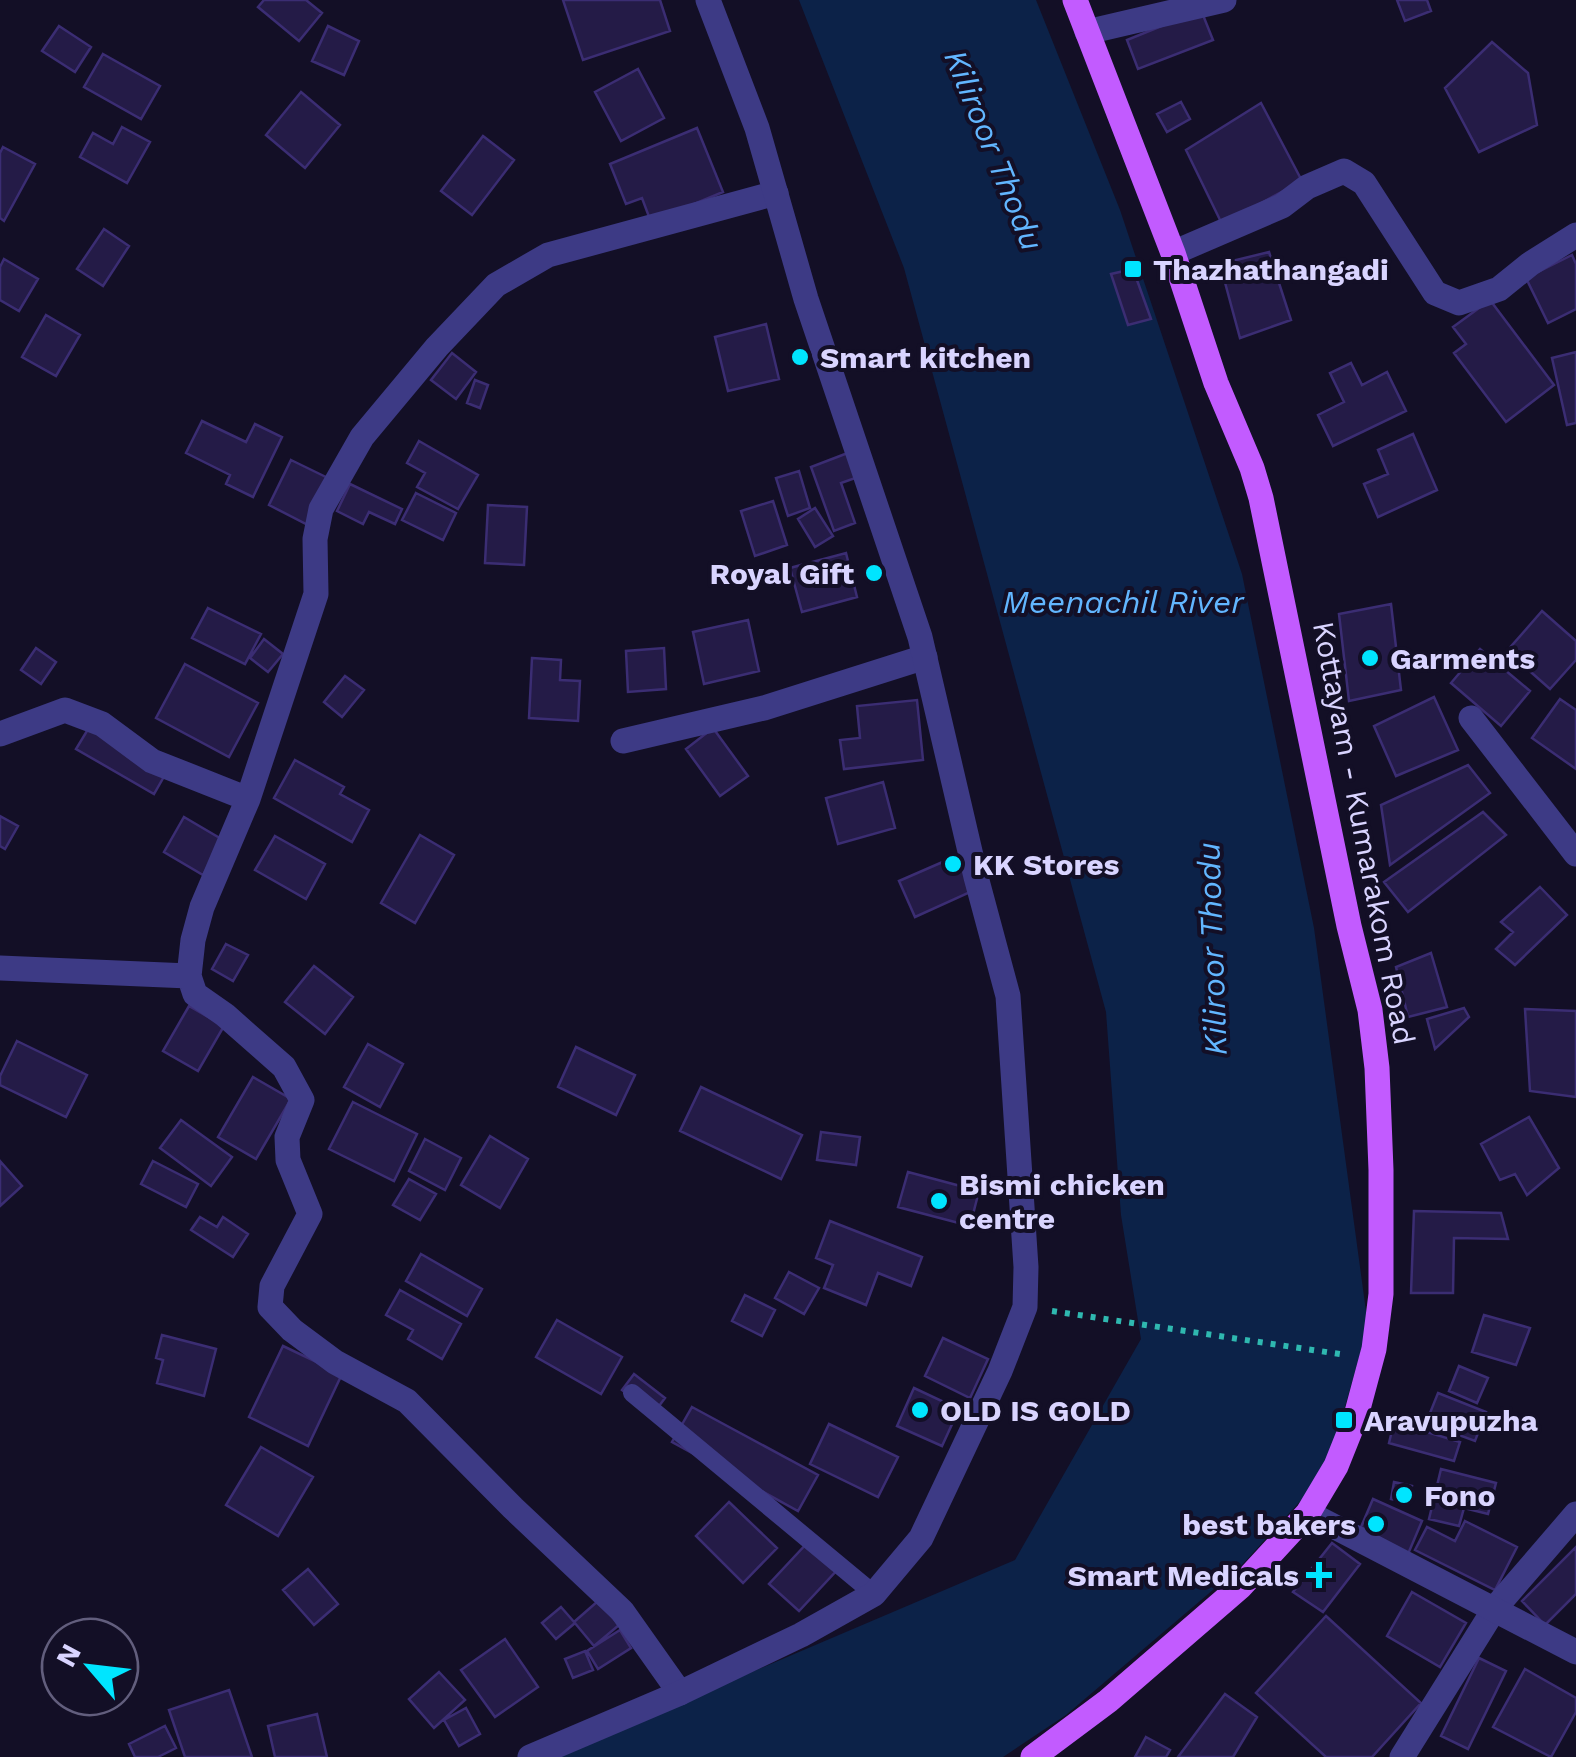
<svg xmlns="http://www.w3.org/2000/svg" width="1576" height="1757" font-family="'Work Sans',sans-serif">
<rect width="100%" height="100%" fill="#130f26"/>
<path fill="#0c2248" d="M799,0h237l84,210 122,364 72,354 54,398 -42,147 -85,93 -175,149 -63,42h-451l463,-197 126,-221 -20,-124 -15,-203 -202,-744z"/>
<path fill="#241b47" stroke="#3b2d73" stroke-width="2.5" d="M264,0h42l16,13 -23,28 -41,-34z
M563,0h97l10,31 -87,29z
M1397,0h30l4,11 -26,10z
M1201,10l12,30 -75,29 -11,-29z
M59,26l32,21 -16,25 -33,-21z
M328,26l31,15 -15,34 -32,-14z
M1492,42l36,31 9,52 -58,27 -34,-64z
M103,54l57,32 -19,33 -57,-32z
M638,69l26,49 -43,23 -26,-49z
M301,92l39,33 -35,43 -39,-33z
M1181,102l9,17 -23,13 -10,-18z
M1261,103l41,78 -80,43 -36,-74z
M122,127l28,15 -23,41 -47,-26 13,-24 20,11z
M697,128l26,64 -72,30 -9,-24 -16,6 -16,-40z
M483,136l31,24 -42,55 -31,-24z
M3,147l32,17 -31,57 -4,-3v-65z
M104,229l25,17 -26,40 -26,-17z
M1269,252l22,68 -51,18 -20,-74z
M1572,255l4,9v45l-28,14 -22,-45z
M4,259l34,20 -19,32 -19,-11v-33z
M1133,269l18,50 -23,6 -17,-51z
M1490,300l64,85 -48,37 -52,-69 12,-9 -13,-17z
M46,315l34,20 -24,41 -34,-19z
M766,324l13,55 -51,12 -13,-54z
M1576,352v71l-9,2 -15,-67z
M452,353l24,19 -20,27 -25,-19z
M1351,363l11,22 25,-13 19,39 -73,35 -15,-31 26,-13 -14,-29z
M475,380l13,5 -8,23 -13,-5z
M202,421l44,21 9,-18 27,13 -29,60 -27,-13 4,-9 -44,-22z
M1413,434l24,56 -59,27 -14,-33 24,-10 -10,-24z
M419,441l59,34 -20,34 -41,-22 8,-14 -18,-10z
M853,451l8,25 -20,7 14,40 -21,8 -23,-64z
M291,460l39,19 -22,46 -39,-20z
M799,471l11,37 -22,8 -12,-38z
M350,484l52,25 -7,15 -26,-12 -6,12 -26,-13z
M416,493l40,20 -13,27 -41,-20z
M773,501l14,44 -32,11 -14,-45z
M488,505l39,2 -3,58 -39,-2z
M815,508l18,28 -18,11 -17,-28z
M846,553l11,44 -55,15 -12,-44z
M1391,604l10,86 -52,11 -10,-87z
M208,608l53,26 -16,30 -53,-26z
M1542,611l34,30v19l-26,29 -43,-38z
M748,620l11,51 -55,13 -11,-52z
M264,639l19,15 -15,18 -18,-14z
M36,648l20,14 -15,22 -20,-14z
M664,648l2,41 -38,3 -2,-41z
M1480,649l50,42 -29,35 -50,-43z
M532,658l29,2 -1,20 20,1 -2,40 -49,-3z
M185,664l73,39 -29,54 -73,-39z
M345,676l19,14 -22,27 -18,-15z
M1434,697l24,53 -62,26 -22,-50z
M1560,699l16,11v59l-44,-31z
M917,700l6,60 -79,9 -4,-29 20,-2 -3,-32z
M93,721l77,45 -16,28 -78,-45z
M713,728l35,48 -28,20 -34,-47z
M295,760l49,27 -4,7 29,16 -17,32 -78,-44z
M1468,765l22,28 -100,72 -9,-60z
M883,782l12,46 -57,16 -12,-46z
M1483,812l23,23 -98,77 -24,-30z
M0,816l18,10 -13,23 -5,-3z
M184,817l39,23 -20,35 -39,-23z
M420,835l34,20 -39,68 -34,-20z
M275,836l50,28 -19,35 -51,-29z
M961,854l16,35 -62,28 -16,-36z
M1540,887l27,28 -52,50 -19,-16 17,-17 -12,-10z
M226,944l22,11 -15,26 -21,-12z
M1431,953l16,54 -39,10 -12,-50z
M314,966l39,31 -28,37 -40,-32z
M189,1006l35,20 -26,45 -35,-20z
M1464,1008l5,9 -34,32 -8,-30z
M1525,1009l51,2v86l-46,-6z
M17,1041l70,34 -21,42 -66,-32v-9z
M368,1044l35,20 -23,43 -36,-20z
M576,1047l59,28 -19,40 -58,-28z
M253,1077l38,22 -35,60 -38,-22z
M701,1087l101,48 -21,44 -101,-48z
M353,1102l64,32 -23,47 -65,-32z
M1529,1117l30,51 -32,27 -12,-21 -15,6 -19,-36z
M181,1120l51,37 -21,29 -51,-38z
M821,1132l39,5 -4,28 -39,-5z
M490,1136l38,23 -28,49 -39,-23z
M425,1139l36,19 -16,32 -36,-19z
M0,1161l22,25 -22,20z
M153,1161l45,23 -12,23 -45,-23z
M908,1172l71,19 -9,35 -72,-19z
M409,1179l27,15 -16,26 -27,-15z
M1414,1211l87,2 7,26 -54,-1 -1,55h-42z
M200,1217l17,10 6,-10 25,17 -15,23 -42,-27z
M830,1221l92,36 -11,29 -33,-13 -12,32 -42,-17 9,-23 -17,-7z
M421,1254l61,35 -15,27 -61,-35z
M789,1272l30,16 -15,26 -29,-16z
M400,1290l61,34 -19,35 -34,-20 5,-9 -27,-15z
M745,1295l30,15 -13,26 -30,-15z
M1484,1315l46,13 -14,37 -44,-13z
M557,1320l65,37 -21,37 -65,-37z
M162,1335l54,14 -12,47 -47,-13 6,-23 -7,-2z
M943,1338l45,21 -18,39 -45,-22z
M283,1346l59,28 -34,72 -59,-29z
M1459,1366l29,12 -11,25 -28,-12z
M634,1374l31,24 -12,16 -31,-24z
M914,1388l45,21 -17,37 -45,-20z
M1438,1393l48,19 -11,29 -49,-18z
M692,1407l126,68 -20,36 -126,-69z
M1394,1422l66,20 -6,19 -65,-18z
M829,1424l69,33 -20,40 -68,-33z
M261,1447l52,30 -35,59 -52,-31z
M1441,1469l55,14 -8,31 -24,-6 -5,18 -30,-7z
M1394,1482l18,4 -3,17 -18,-4z
M1373,1499l49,22 -14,33 -47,-27z
M729,1502l48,46 -34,35 -47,-47z
M1465,1521l52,26 -22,43 -80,-40 12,-23 28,14z
M810,1540l29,28 -40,43 -30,-27z
M1332,1543l28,21 -37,48 -30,-20z
M1576,1547v47l-31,31 -23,-24z
M308,1569l30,35 -24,21 -31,-35z
M1412,1592l54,31 -26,44 -53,-31z
M598,1601l21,24 -25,21 -20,-24z
M561,1607l14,16 -19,16 -14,-16z
M1326,1616l95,87 -49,54h-46l-70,-64z
M620,1630l11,18 -33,21 -11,-18z
M505,1639l33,48 -43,30 -34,-47z
M585,1651l8,19 -20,8 -8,-19z
M1479,1658l27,13 -38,78 -27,-13z
M1525,1669l51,29v14l-25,45 -58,-30z
M439,1672l26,28 -31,28 -25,-29z
M229,1690l23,67h-67l-16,-47z
M1225,1694l32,23 -24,40h-55z
M466,1708l14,26 -21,12 -15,-26z
M317,1714l10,43h-52l-7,-31z
M165,1726l11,22 -18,9h-23l-6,-13z
M1146,1737l24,13 -4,7h-31z"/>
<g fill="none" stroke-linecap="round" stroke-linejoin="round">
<path stroke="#2fb8b0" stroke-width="6" stroke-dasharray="5 8" stroke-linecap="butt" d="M1052,1311l294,44"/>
<path stroke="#3d3a85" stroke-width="18" d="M632,1393l242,201"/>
<path stroke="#3d3a85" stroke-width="25" d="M1087,32l137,-32
M1173,253l109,-47 25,-19 37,-16 20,12 71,110 24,10 40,-14 31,-25 46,-29
M1471,718l105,136
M0,734l65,-24 37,14 50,37 96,38
M623,741l141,-33 161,-51
M0,968l189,8
M680,1693l-58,-82 -109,-103 -106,-107 -72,-39 -43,-32 -22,-23 2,-21 38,-72 -22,-54 -1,-23 15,-37 -18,-33 -59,-52 -30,-21 -6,-18 4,-36 9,-33 46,-108 68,-205 -1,-55 6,-30 41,-72 75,-90 59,-62 52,-30 228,-62
M1402,1757l93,-149 81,-94"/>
<path stroke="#3d3a85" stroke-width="25" d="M1308,1513l268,139
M530,1757l150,-64 121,-58 73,-41 47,-56 79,-167 25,-64 1,-40 -18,-271 -32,-119 -56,-240 -114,-338 -49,-171 -49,-128"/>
<path stroke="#c25bff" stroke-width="25" d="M1033,1757l75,-56 132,-114 68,-74 28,-47 20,-50 18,-67 7,-55v-124l-4,-102 -7,-58 -21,-84 -88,-428 -9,-30 -36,-85 -43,-130 -98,-253"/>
</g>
<g fill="#00e5ff" stroke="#130f26" stroke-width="4">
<rect x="1123" y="259" width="20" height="20" rx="5"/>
<circle cx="800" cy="357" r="10"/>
<circle cx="874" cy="573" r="10"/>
<circle cx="1370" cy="658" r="10"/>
<circle cx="953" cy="864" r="10"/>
<circle cx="939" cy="1201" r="10"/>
<circle cx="920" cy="1410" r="10"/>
<rect x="1334" y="1410" width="20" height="20" rx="5"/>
<circle cx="1404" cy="1495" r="10"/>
<circle cx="1376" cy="1524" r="10"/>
<path d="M1314 1560h10v10h10v10h-10v10h-10v-10h-10v-10h10z"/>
</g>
<g text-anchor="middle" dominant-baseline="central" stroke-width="8" stroke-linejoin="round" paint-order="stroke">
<g font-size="30" font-weight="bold" fill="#d9d4ff" stroke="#130f26" text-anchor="start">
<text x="1153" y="269">Thazhathangadi</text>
<text x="820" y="357">Smart kitchen</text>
<text x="854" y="573" text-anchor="end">Royal Gift</text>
<text x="1390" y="658">Garments</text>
<text x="973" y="864">KK Stores</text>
<text x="959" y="1184">Bismi chicken<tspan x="959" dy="34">centre</tspan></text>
<text x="940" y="1410">OLD IS GOLD</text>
<text x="1364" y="1420">Aravupuzha</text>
<text x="1424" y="1495">Fono</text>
<text x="1356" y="1524" text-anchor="end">best bakers</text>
<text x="1299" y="1575" text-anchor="end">Smart Medicals</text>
</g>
<g font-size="30" fill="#d9d4ff" stroke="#130f26">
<text transform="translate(1364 833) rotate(79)">Kottayam - Kumarakom Road</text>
</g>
<g font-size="32" font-style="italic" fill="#62b6ff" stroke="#130f26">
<text transform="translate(994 150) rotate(68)">Kiliroor Thodu</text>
<text x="1123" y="602">Meenachil River</text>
<text transform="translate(1212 949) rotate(-92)">Kiliroor Thodu</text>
</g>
</g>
<g transform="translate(90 1667) rotate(298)"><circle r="48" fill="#130f26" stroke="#625e7d" stroke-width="2.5"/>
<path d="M0-8L18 38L0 25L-18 38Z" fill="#00e5ff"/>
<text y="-15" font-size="28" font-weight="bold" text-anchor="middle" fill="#d9d4ff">N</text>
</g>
</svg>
